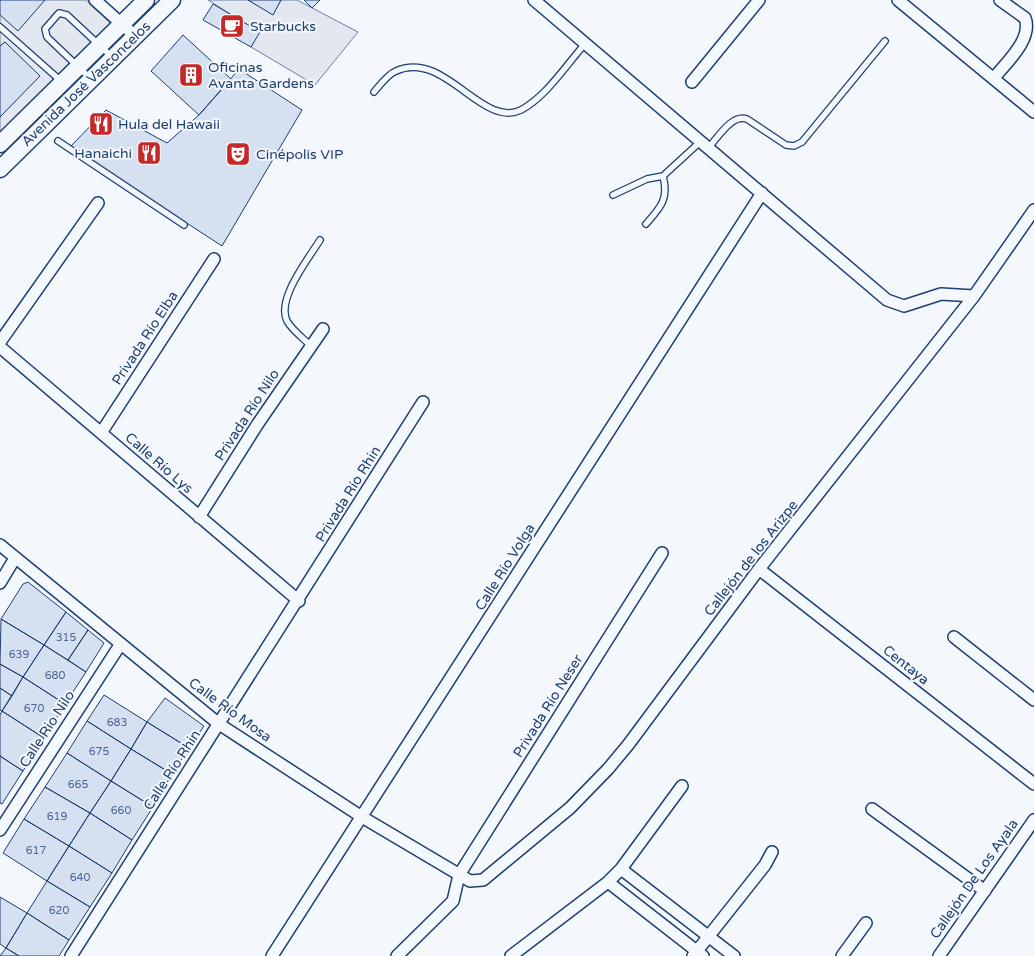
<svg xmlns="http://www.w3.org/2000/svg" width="1034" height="956" font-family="'Varela Round',sans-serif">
<rect width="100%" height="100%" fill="#f4f7fb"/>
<path fill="#e3e8f0" stroke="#687fa3" d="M0,0h86l26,24 -112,111v-18l39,-41 -34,-34 -5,4z
M208,0h40l25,14 8,-14h16l61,32 -43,53 -64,-38 8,-15z"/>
<path fill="#d5e0f0" stroke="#1d3f73" d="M0,0h45l-27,31 -18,-16z
M248,0h33l-8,15z
M304,0h16l-8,8z
M213,4l47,28 -9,15 -48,-27z
M183,35l48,44 -32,36 -48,-44z
M5,42l35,34 -40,41v-71z
M239,69l63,41 -80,136 -152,-99 36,-37 61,33 32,-28z
M28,582l38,30 -22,33 -43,-26 22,-35z
M66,612l22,18 -20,30 -24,-15z
M1,619l43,26 -21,32 -23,-13z
M88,630l16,13 -18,29 -18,-12z
M44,645l42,27 -21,32 -42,-27z
M0,664l23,13 -11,19 -12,-8z
M23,677l42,27 -21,34 -42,-27z
M0,688l12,8 -10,15 -2,-1z
M104,695l43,27 -16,27 -44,-28z
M165,698l39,28 -15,22 -42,-26z
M2,711l42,27 -21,33 -23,-15v-41z
M87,721l44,28 -20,32 -44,-28z
M147,722l42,26 -17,26 -41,-25z
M131,749l41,25 -19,33 -42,-26z
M67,753l44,28 -21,32 -45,-26z
M0,756l23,15 -21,33 -2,-1z
M111,781l42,26 -21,33 -42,-27z
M45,787l45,26 -21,33 -45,-27z
M90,813l42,27 -20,33 -43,-27z
M24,819l45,27 -22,35 -44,-28z
M69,846l43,27 -22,34 -43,-26z
M47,881l43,26 -21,33 -42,-27z
M0,897l27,16 -21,35 -6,-4z
M27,913l42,27 -10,16h-40l-13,-8z
M6,948l13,8h-19z"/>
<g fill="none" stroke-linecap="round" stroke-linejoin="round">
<defs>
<path id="lane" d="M0,27l61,54
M91,79l-44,-42 -2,-8 14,-16 8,2 45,42
M374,92c6,-7 14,-18 22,-21 48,-22 86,58 125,39 26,-14 45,-45 64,-66
M58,141l126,84
M708,148c10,-10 23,-34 39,-29l39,26 8,1 8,-4 83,-101
M613,195l34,-16 16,-3 37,-34
M646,224c15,-17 23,-25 17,-48
M311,346c-7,-7 -19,-16 -24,-25 -11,-22 22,-63 33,-81"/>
<path id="street" d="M95,0l40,36
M534,0l353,300 17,6 37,-12 33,2
M898,0l136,112
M994,78c12,-15 39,-39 31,-60l-25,-18
M692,82l67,-82
M0,342l98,-139
M0,347l299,254
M101,433l113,-174
M199,517l58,-92 66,-96
M0,545l219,179 143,93 108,64 13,-1 87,-72 38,-39 20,-24 131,-176 215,-273 60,-86
M759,569l275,215
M0,583l15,-25
M954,637l80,63
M872,809l113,82
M0,830l120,-185
M621,869l113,87
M608,882l95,74
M71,956l352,-554
M272,956l490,-763
M397,956l56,-55 6,-26 203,-322
M511,956l97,-74 13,-13 61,-83
M693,956l72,-91 7,-13
M842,956l24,-33
M939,956l95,-136"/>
<path id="secondary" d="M0,144l146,-144
M0,169l172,-169"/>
</defs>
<use href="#lane" stroke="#1d3f73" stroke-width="8"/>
<use href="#street" stroke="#1d3f73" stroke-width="14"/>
<use href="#secondary" stroke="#1d3f73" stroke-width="19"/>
<use href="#lane" stroke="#f4f7fb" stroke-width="5.5"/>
<use href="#street" stroke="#f4f7fb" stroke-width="11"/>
<use href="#secondary" stroke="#f4f7fb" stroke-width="16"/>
</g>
<defs>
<symbol id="cafe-square" viewBox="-11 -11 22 22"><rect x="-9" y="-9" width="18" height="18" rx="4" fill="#c62828" stroke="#f4f7fb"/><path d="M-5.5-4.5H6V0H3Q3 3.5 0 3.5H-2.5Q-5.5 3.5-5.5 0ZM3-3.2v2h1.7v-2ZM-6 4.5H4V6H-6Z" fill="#fff"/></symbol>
<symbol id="building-square" viewBox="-11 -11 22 22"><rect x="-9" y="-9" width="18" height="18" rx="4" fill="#c62828" stroke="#f4f7fb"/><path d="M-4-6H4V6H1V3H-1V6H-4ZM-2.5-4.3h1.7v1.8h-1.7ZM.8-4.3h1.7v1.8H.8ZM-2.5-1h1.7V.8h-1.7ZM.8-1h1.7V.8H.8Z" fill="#fff"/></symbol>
<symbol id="restaurant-square" viewBox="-11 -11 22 22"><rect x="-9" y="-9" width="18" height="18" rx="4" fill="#c62828" stroke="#f4f7fb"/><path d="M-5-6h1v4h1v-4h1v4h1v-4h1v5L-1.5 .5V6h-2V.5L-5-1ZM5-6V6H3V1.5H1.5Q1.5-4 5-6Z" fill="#fff"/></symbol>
<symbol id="theatre-square" viewBox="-11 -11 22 22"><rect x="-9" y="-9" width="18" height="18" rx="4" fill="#c62828" stroke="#f4f7fb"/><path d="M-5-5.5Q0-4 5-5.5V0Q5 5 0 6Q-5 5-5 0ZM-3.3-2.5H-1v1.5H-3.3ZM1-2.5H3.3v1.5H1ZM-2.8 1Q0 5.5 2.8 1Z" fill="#fff"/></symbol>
</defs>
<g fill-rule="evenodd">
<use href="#cafe-square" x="218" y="12" width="28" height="28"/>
<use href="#building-square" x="177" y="61" width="28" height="28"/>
<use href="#restaurant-square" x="87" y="110" width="28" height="28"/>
<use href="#restaurant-square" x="135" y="139" width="28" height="28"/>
<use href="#theatre-square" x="224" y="140" width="28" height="28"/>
</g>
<g text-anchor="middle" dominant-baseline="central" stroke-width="4" stroke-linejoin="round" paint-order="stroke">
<g font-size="11" fill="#4b6792">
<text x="66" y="637">315</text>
<text x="19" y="654">639</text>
<text x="55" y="675">680</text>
<text x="34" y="708">670</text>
<text x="117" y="722">683</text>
<text x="99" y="751">675</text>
<text x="78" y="784">665</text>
<text x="121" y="810">660</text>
<text x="57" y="816">619</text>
<text x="36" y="850">617</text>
<text x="80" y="877">640</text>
<text x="59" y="910">620</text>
</g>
<g font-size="14" fill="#1d3f73" stroke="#f4f7fb" text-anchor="start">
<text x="250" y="26">Starbucks</text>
<text x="208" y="67">Oficinas<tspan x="208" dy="16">Avanta Gardens</tspan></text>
<text x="118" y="124">Hula del Hawaii</text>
<text x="132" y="153" text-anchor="end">Hanaichi</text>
<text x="256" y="154">Cinépolis VIP</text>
</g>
<g font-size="14" fill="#1d3f73" stroke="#f4f7fb">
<text transform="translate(86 84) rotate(-44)">Avenida José Vasconcelos</text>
<text transform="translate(145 338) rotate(-57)">Privada Río Elba</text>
<text transform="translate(247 415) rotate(-57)">Privada Río Nilo</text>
<text transform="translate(159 463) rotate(41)">Calle Río Lys</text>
<text transform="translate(348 494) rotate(-58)">Privada Río Rhin</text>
<text transform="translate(751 558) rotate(-52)">Callejón de los Arizpe</text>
<text transform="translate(505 567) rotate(-58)">Calle Río Volga</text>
<text transform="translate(906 665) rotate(38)">Centaya</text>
<text transform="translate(548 706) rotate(-58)">Privada Río Neser</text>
<text transform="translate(230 710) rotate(36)">Calle Río Mosa</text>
<text transform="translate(47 729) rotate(-57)">Calle Rio Nilo</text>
<text transform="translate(172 770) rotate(-57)">Calle Río Rhin</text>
<text transform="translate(974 879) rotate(-55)">Callejón De Los Ayala</text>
</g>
</g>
</svg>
